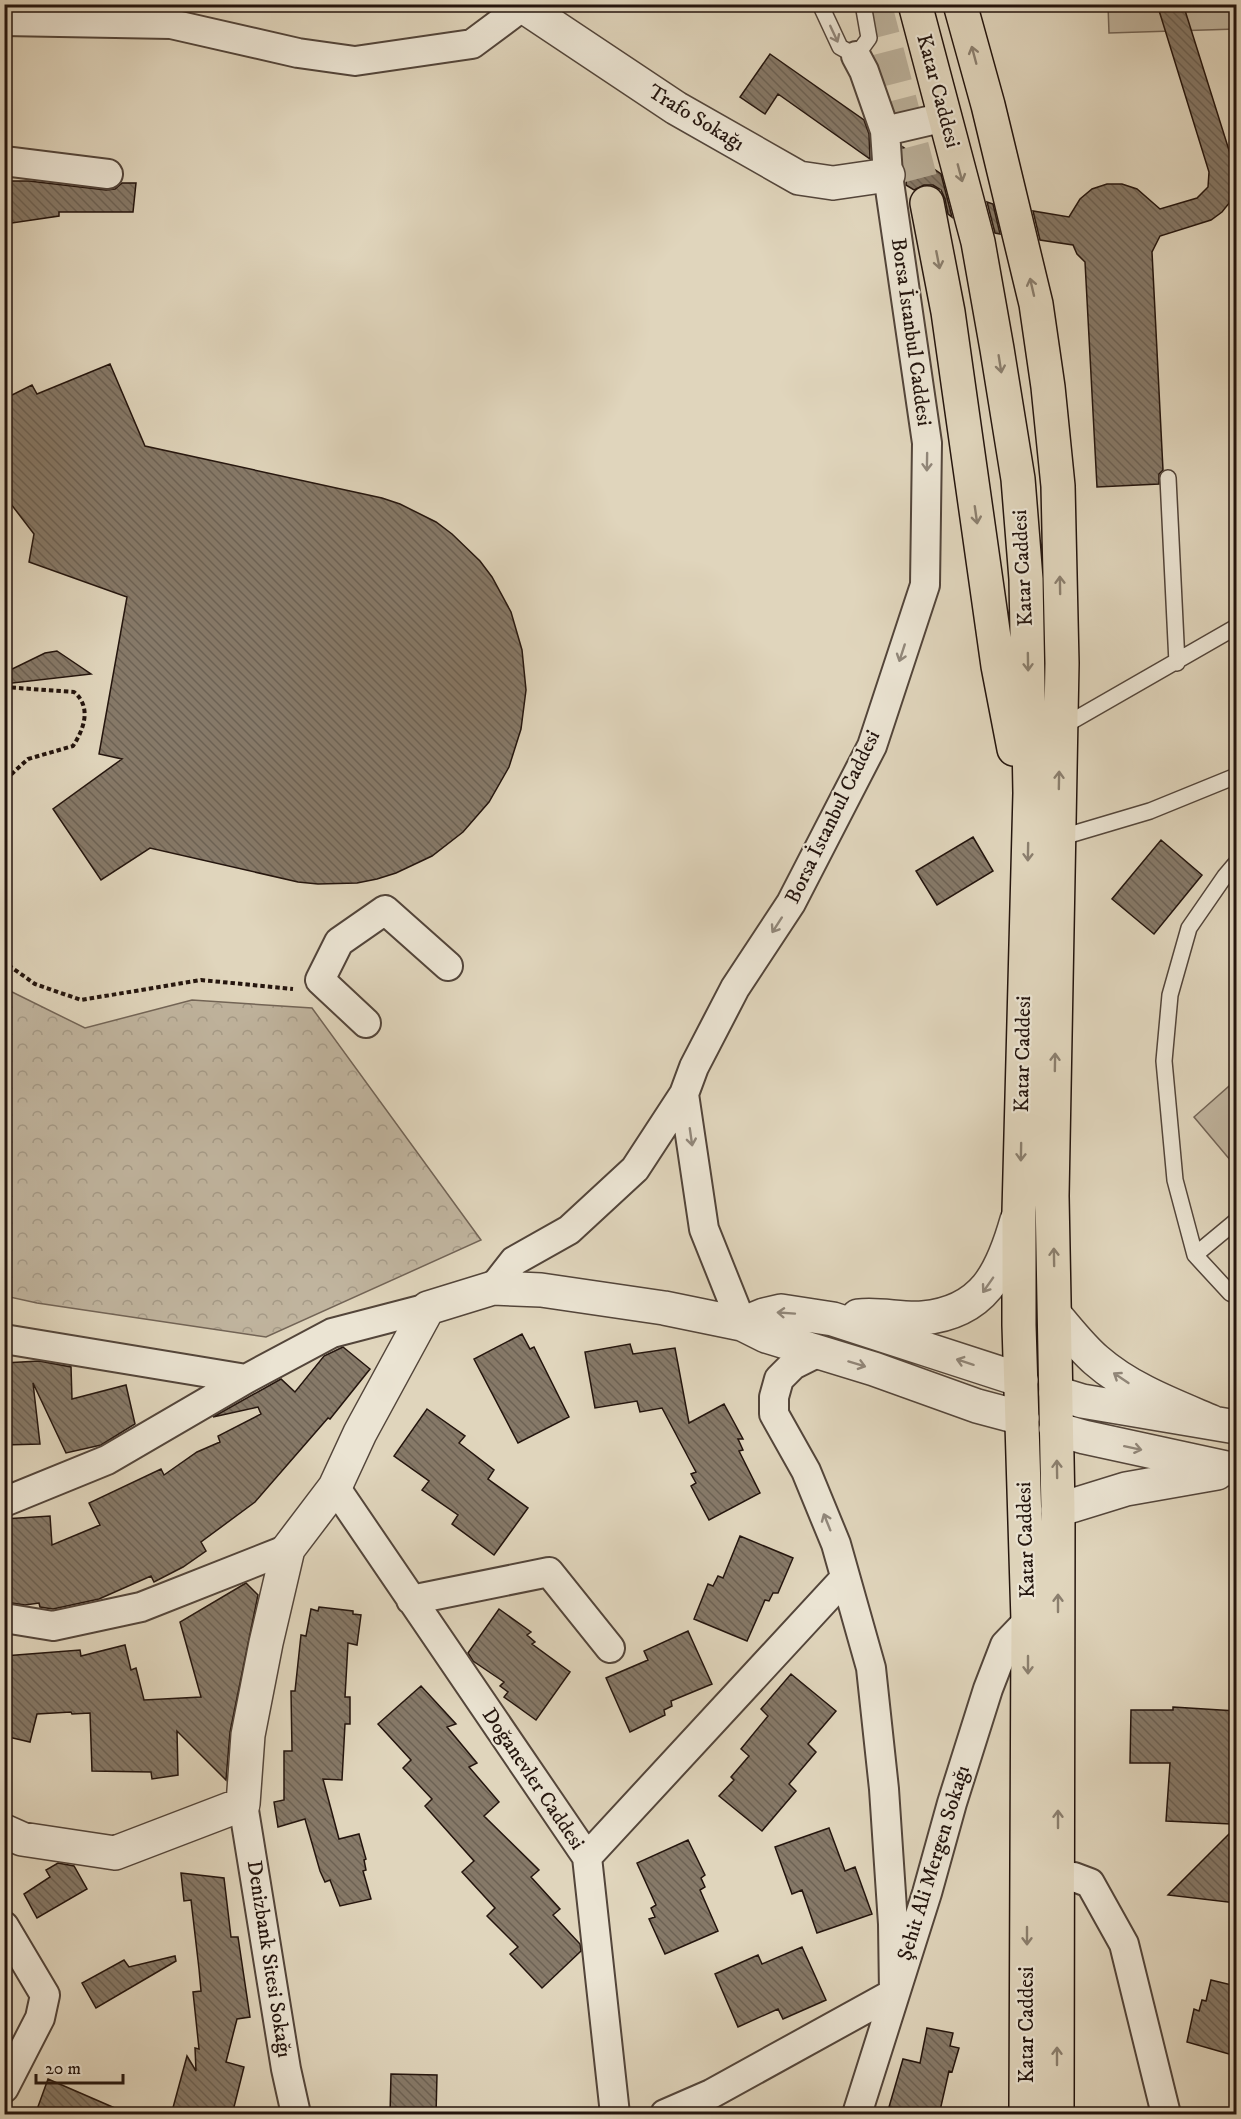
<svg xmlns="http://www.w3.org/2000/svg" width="1241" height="2119" font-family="'IM FELL DW Pica',serif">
<defs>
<pattern id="forest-crowns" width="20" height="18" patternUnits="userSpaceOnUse" patternTransform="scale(1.5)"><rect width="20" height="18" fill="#c0b49e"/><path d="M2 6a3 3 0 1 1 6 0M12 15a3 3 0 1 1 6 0" fill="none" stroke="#a59a87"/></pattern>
<pattern id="building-back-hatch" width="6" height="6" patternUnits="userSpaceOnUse" patternTransform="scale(1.5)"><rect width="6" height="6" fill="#867968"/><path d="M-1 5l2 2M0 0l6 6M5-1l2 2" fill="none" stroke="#6d6254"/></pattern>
</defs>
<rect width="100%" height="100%" fill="#e0d5bc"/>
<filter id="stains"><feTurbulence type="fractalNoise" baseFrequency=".00333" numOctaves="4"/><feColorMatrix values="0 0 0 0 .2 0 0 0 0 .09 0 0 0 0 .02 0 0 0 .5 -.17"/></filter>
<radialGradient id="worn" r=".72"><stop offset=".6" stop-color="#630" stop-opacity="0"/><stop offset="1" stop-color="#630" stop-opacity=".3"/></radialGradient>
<path fill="url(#forest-crowns)" stroke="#726456" stroke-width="1.5" d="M4,988l81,40 107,-28 120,8 169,232 -215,97 -229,-34 -32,-7z"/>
<path fill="#c0b49e" stroke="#726456" stroke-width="1.5" d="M1108,5h128v24l-127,4z
M1236,1080v87l-42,-50z"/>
<path fill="url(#building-back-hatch)" stroke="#24150e" stroke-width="1.5" d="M1157,4h26l51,162v23l-4,13 -8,10 -11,8 -51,16 -8,16 11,218 -4,4v10l-62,3 -12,-225 -8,-8 -4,-9 -33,-5 -7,-29 36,6 11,-18 12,-10 15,-5h15l15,5 23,20 37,-11 11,-11 1,-15z
M770,54l94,66 5,14 1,25 -92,-65 -13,20 -25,-17z
M903,147l38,27 11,43 -4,-3 -3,-15 -4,-9 -8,-5h-9l-10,5 -8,-5 1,-12 -3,-7z
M4,181h25l77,9 9,-1 7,-6h14l-3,29h-74v4l-47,7 -8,-16z
M987,202l6,2 7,30 -5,-1z
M110,364l35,82 237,52 18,6 36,18 16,12 28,27 12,16 19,35 11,38 4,40 -5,39 -12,38 -20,35 -26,30 -31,24 -36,17 -19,6 -20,4 -39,1 -20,-2 -148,-34 -49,32 -48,-71 69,-50 -23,-5 28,-157 -98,-35 5,-28 -30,-39v-96l28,-14 5,9z
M57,651l34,23 -87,10v-11l41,-20z
M973,837l20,34 -56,34 -21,-34z
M1161,840l41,35 -48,59 -42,-35z
M522,1334l8,15 4,-2 35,70 -51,26 -44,-84z
M630,1344l3,10 42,-6 14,75 35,-19 19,35h-5l5,11 -4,1 21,42 -51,27 -18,-34 5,-3 -5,-9 5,-2 -34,-64 -22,4 -3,-11 -42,7 -10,-56z
M343,1347l27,22 -40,50 -2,-1 -73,84 -54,40 5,9 -23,16 -29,15 -3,-6 -52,23 -46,10 -13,-2 -1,-4 -14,2 -20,-3 -1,-83 46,-3 2,29 48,-20 -11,-22 72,-34 3,6 33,-23 23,-10 -2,-6 43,-22 -3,-7 -45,10 68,-38 14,13 29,-36z
M39,1361l32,6 1,32 54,-14 9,39 -34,21 -35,8 -33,-70 7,61 -36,1v-82z
M427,1409l38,27 -6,7 35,27 -6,9 40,29 -34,47 -42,-31 6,-9 -36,-25 7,-9 -35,-25z
M740,1536l53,22 -15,35h-5l-4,8 -4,-1 -18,41 -53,-22 14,-35 5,2 5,-10 5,2z
M246,1583l12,12 -28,137 -4,48 -49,-49 1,44 -26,4 -1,-7 -59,-1 -2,-58 -18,1 -1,-2 -34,2 -7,28 -26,-6v-80l76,-6 1,6 44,-11 6,25 5,-2 8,32 57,-3 -21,-75z
M319,1607l34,4v3l8,1 -4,30 -9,-2 -3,54h5v27h-5l-3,56 -19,-1 16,60 20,-5 7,25 -2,1 2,10 -3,1 8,28 -31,7 -10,-26 -5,2 -5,-11 -15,-52 -27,8 -4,-25 10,-2v-49h8l-1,-60h4l6,-56 5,1 5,-27 7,2z
M499,1609l32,23 -4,3 8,7 -3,2 38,28 -34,48 -32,-23 4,-5 -8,-6 4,-4 -31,-21 -5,-8z
M688,1631l24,53 -41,17 1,5 -8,4 1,5 -35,17 -24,-54 42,-18 -4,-9z
M791,1674l45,37 -28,33 8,8 -27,32 7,7 -34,40 -43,-35 15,-16 -3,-3 18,-21 -8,-7 27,-33 -7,-7z
M421,1686l35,38 -9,3 30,36 -8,4 30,35 -15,14 55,54 -8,7 29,32 -7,6 27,29 1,7 -39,37 -32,-34 8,-7 -31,-31 8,-8 -33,-36 12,-11 -49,-55 7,-7 -29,-31 8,-8 -33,-36z
M1173,1707l63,4 -5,113 -65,-3 4,-58h-40l1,-53h42z
M829,1828l16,43 10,-4 17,47 -55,19 -15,-43 -10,4 -17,-47z
M1230,1833v11l6,-7v66l-68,-8z
M688,1840l17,35 -4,3 4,9 -5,3 18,41 -53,23 -16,-35 6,-2 -4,-9 5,-3 -19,-42z
M58,1863l16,3 13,23 -50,29 -13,-24 26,-17 -4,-7z
M181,1873l43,5 7,59h7l12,80 -13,2 -11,43 18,5 -12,48h-61l16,-59 9,15 -1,-23 4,1 -6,-57 8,-1 -2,-22 -8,-69 -7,1z
M802,1947l24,53 -43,19 -5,-10 -40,18 -23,-53 43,-19 4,9z
M175,1956l1,5 -80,47 -14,-25 42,-23 5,7z
M1211,1980l25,6v70l-49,-14 7,-33 5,2 3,-11 4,1z
M927,2028l26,5 -3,13 9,2 -7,24 -3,-1 -10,44h-20l-30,-8 14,-48 17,4z
M391,2074l46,1 -1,40h-46z
M48,2079l83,36h-96z"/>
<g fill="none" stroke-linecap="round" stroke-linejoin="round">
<path stroke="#baaf99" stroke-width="33" stroke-dasharray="33 16" stroke-linecap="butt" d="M875,4l52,199"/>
<defs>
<path id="service" d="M820,4l20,43 16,9 13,-18 -6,-34
M1168,478l9,185
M1060,728l176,-101
M1059,838l91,-27 86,-35
M1236,863l-11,13 -36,52 -19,67 -6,66 11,119 20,75 35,38 6,3
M1195,1255l41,-34"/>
<path id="minor" d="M4,21l167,3 127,29 57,8 117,-17 51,-38
M885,131l60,-14
M4,161l104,13
M366,1023l-46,-43 19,-38 46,-32 63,56
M493,1288l21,-27 55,-31 66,-61 49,-75
M742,1324l-38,-95 -20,-135 10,-27 41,-79 56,-85 81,-157 53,-161 2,-142 -39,-268 -3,-44 -21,-60 -8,-15
M4,1339l242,40 86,-46 96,-25
M335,1487l252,370 28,257
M4,1502l103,-42 139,-81
M411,1600l138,-28 61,76
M4,1618l49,8 88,-19 147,-58
M243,1804l43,265 10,45
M587,1857l258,-279
M1057,1877h17l16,6 34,61 42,170
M4,1926l41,69 -5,23 -36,70
M665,2114l46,-20 183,-101 -1,-69 -9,-135 -13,-121 -35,-124 -30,-73 -32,-57v-17l5,-18 14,-14 26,-13
M857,2114l70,-221 25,-90 36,-114 17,-44 23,-24"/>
<path id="tertiary" d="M520,4l156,104 123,70 34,5 55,-8
M1055,1315c13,15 26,32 41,45 33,29 76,45 116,62
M858,1316c22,-3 43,4 65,2 61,-6 79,-45 94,-98
M742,1324l22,-9 17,-4 52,8 188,61
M1056,1393l26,8 154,26
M1056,1429l28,8 152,33
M1058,1510l68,-21 91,-16
M4,1831l18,8 93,14 128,-49 5,-69 18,-92 22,-94 47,-62 25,-54 68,-125 65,-20 48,2 123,18 78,16 24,12 108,33 103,37 45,12"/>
<path id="primary" d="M915,4l63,238 19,107 21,130 8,100 4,214 -11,419v113l9,296 -2,493
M960,4l28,101 48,199 12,83 10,99 4,177 -10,533 6,314 -1,604
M927,203l21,109 50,354 16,83"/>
</defs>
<use href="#service" stroke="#53453a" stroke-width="18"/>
<use href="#minor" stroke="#53453a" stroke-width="32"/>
<use href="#tertiary" stroke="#53453a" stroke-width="36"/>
<use href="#primary" stroke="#24150e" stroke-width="36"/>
<path stroke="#24150e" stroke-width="4" stroke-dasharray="4.5 3" stroke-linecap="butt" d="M4,687l70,5c18,15 10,37 -1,54l-45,13 -24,22
M4,959l7,8 24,17 46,16 120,-20 92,9"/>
<use href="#service" stroke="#ebe4d3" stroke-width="15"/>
<use href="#minor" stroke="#ebe4d3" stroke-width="28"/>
<use href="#tertiary" stroke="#ebe4d3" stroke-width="33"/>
<use href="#primary" stroke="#e0d5bc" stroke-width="33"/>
</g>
<defs><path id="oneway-shaft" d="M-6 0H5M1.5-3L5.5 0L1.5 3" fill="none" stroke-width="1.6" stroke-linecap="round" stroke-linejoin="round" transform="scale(1.5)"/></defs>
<g stroke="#91877a">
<use href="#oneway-shaft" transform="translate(834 34) rotate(65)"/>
<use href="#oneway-shaft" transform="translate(927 462) rotate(91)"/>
<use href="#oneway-shaft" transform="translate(902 653) rotate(108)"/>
<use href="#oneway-shaft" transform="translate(777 925) rotate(123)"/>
<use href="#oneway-shaft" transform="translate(691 1137) rotate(82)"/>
<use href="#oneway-shaft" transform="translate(988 1285) rotate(125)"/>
<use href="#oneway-shaft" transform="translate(786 1313) rotate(-176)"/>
<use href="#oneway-shaft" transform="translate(965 1362) rotate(-162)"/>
<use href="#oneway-shaft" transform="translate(857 1364) rotate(17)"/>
<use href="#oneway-shaft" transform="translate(1121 1378) rotate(-146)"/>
<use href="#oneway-shaft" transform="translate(1133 1448) rotate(12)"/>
<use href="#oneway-shaft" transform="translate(827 1522) rotate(-112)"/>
</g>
<g stroke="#8b7f6e">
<use href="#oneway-shaft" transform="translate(974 55) rotate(-105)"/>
<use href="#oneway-shaft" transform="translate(960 173) rotate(75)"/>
<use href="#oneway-shaft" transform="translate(938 260) rotate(79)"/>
<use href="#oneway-shaft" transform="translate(1032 287) rotate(-103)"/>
<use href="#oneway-shaft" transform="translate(1000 364) rotate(81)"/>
<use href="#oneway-shaft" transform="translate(976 515) rotate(82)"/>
<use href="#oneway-shaft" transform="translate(1060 585) rotate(-91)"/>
<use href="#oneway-shaft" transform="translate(1028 662) rotate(89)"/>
<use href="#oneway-shaft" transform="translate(1059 780) rotate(-89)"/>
<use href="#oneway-shaft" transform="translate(1028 852) rotate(91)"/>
<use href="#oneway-shaft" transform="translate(1055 1062) rotate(-89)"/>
<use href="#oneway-shaft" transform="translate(1021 1152) rotate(91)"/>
<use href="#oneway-shaft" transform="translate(1054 1257) rotate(-91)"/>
<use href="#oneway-shaft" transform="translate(1057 1469) rotate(-91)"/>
<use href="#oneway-shaft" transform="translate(1058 1603) rotate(-90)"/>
<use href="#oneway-shaft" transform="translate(1028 1665) rotate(90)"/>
<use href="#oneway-shaft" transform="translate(1058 1819) rotate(-90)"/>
<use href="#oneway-shaft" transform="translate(1027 1936) rotate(90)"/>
<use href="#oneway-shaft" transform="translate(1057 2056) rotate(-90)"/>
</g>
<g text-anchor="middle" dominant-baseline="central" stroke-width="4.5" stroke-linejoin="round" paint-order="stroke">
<g font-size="21" fill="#24150e" stroke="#ebe4d3">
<text transform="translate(938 91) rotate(75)">Katar Caddesi</text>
<text transform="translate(696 118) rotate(31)">Trafo Sokağı</text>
<text transform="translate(911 332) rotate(82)">Borsa İstanbul Caddesi</text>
<text transform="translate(1023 568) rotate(-93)">Katar Caddesi</text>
<text transform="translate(833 817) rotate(-64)">Borsa İstanbul Caddesi</text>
<text transform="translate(1023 1054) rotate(-89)">Katar Caddesi</text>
<text transform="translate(1026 1540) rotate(-92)">Katar Caddesi</text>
<text transform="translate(533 1779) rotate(56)">Doğanevler Caddesi</text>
<text transform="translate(934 1863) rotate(-73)">Şehit Ali Mergen Sokağı</text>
<text transform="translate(269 1959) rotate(81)">Denizbank Sitesi Sokağı</text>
<text transform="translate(1027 2025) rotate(-90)">Katar Caddesi</text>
</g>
</g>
<rect width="1241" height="2119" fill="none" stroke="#e0d5bc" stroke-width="24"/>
<rect x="6" y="6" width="1229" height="2107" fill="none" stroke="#24150e" stroke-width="3"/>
<rect x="12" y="12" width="1217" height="2095" fill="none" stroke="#24150e" stroke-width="1.5"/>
<path d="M36 2074v9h87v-9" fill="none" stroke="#24150e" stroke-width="3"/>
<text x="45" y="2074" font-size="18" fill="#24150e" stroke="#ebe4d3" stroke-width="4.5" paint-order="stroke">20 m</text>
<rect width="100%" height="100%" filter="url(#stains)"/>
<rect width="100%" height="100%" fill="url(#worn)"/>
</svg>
